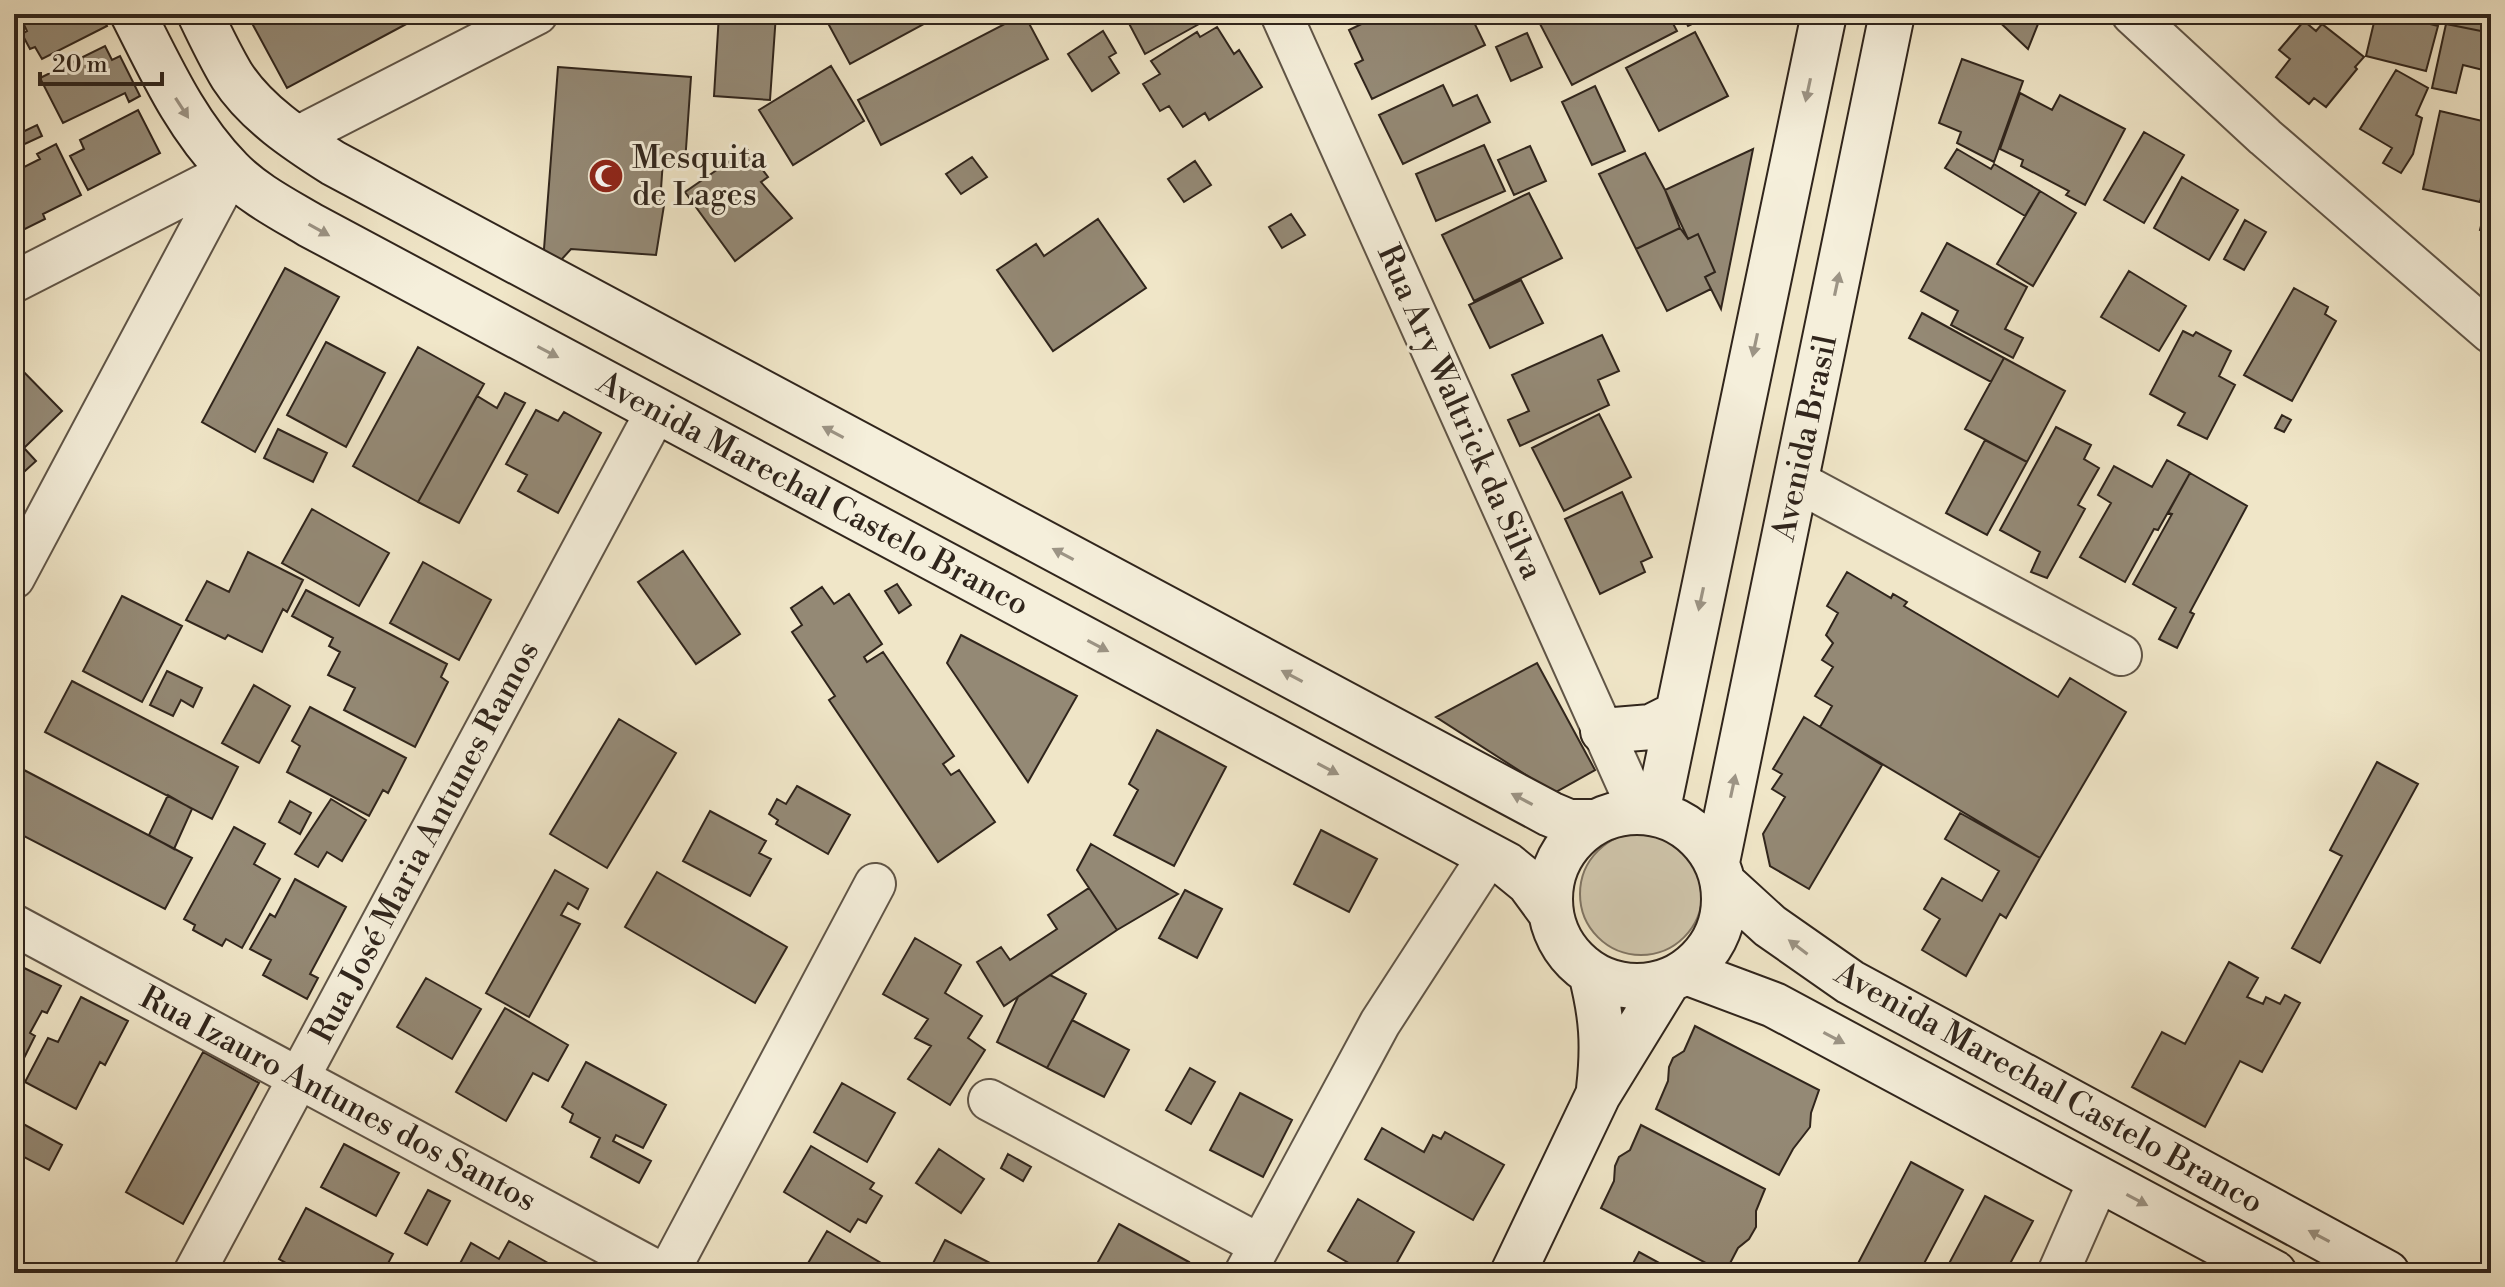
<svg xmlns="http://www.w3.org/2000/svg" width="2505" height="1287" font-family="'Libre Bodoni',serif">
<rect width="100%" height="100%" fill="#f0e6c8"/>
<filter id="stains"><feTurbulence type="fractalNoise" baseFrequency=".0025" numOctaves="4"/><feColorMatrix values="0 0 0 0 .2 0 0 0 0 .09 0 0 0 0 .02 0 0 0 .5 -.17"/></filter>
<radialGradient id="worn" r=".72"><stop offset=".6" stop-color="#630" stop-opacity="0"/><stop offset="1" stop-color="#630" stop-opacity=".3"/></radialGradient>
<path fill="#cfc5ab" stroke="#807564" stroke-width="2" d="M1580 894a61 61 0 1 1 122 0a61 61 0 1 1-122 0Z"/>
<path fill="#948975" stroke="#30251c" stroke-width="2" d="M19,14h82l6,12 -65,33 -7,-12 -5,2 -8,-15 5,-3z
M247,14h178l-138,74z
M719,14h57l-6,86 -56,-4z
M823,14h112l2,3 -87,47z
M1024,14l24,45 -167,86 -23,-45z
M1124,14h93l-72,40z
M1374,14h96l15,31 -113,54 -17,-35 8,-4 -14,-30 27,-13z
M1559,14h109l9,17 -105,54 -32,-61z
M1682,14h31l-25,12z
M1991,14h51l-14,35z
M2376,14h15l47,12 -12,45 -60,-15z
M2448,14h43v19l-45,-9z
M2304,21l12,10 6,-7 42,33 -9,10 2,2 -31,38 -12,-9 -5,6 -33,-27 14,-18 -11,-9z
M2446,24l45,9v39l-28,-7 -7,28 -24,-5z
M1217,27l17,27 5,-4 23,37 -53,33 -4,-7 -22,14 -14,-21 -9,5 -17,-27 17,-10 -9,-13 46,-29 3,5z
M1103,31l13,22 -7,4 10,16 -27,18 -24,-37z
M1695,32l33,64 -69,35 -33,-63z
M1527,33l15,34 -31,14 -15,-34z
M105,46l7,14 8,-4 20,40 -11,6 -4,-9 -62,30 -23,-45z
M1962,59l61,22 -29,81 -37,-19 4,-11 -22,-9z
M831,66l33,55 -71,44 -34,-55z
M558,67l133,10 -6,86 -22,-3 -2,29 5,4 -10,62 -85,-6 -9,10 -4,2 -12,-6 -2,-6z
M2396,70l32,18 -12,27 6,3 -9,36 -12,19 -18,-10 9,-15 -32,-19z
M1443,85l10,21 24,-11 13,27 -87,42 -24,-49z
M1595,86l30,65 -33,14 -30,-63z
M2020,93l32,17 8,-15 65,34 -40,76 -19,-10 3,-4 -48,-25 2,-6 -23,-11z
M138,110l22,43 -72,37 -18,-34 14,-7 -4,-9z
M2440,111l51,12v28l-11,51 -57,-13z
M37,125l5,11 -28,13v-13z
M2144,132l40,23 -40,68 -40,-23z
M56,144l25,51 -38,19 2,5 -26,13 -5,-10v-50l26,-13 -3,-5z
M1484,145l21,46 -69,30 -20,-47z
M1530,146l16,35 -32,14 -16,-35z
M747,149l21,28 -7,5 31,36 -57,43 -50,-69z
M1753,149l-32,160 -16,-32 10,-5 -17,-38 -10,5 -23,-49z
M1957,149l34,20 3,-5 46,27 -15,25 -80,-48z
M1645,153l20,37 15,38 -44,21 -37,-75z
M972,157l15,20 -26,17 -15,-20z
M1195,161l16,24 -27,17 -16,-23z
M2182,177l56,33 -29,50 -55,-32z
M2491,184v48l-11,-2z
M2040,191l36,22 -43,73 -36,-22z
M1529,193l33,65 -88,43 -32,-66z
M1291,214l14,21 -23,13 -13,-21z
M1098,219l48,69 -93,63 -56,-81 39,-26 8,12z
M2245,220l21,12 -22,38 -20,-11z
M1680,228l8,11 10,-5 17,38 -10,5 6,12 -44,22 -31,-62z
M1947,243l80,44 -22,42 18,9 -10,20 -62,-33 7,-14 -37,-20z
M285,268l54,29 -84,155 -53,-30z
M2129,271l57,35 -27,45 -58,-34z
M1521,280l22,43 -53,25 -21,-43z
M2294,288l34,19 -3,7 11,7 -44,80 -48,-26z
M1922,313l82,45 -13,24 -82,-44z
M2183,331l10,5 3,-4 35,19 -12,25 16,9 -28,54 -29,-14 7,-12 -35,-19z
M1602,335l17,36 -21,9 11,25 -89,41 -12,-26 21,-9 -17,-36z
M326,342l59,31 -39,74 -59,-32z
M418,347l66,37 -66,118 -65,-36z
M2004,358l61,33 -38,71 -62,-33z
M14,362l48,49 -38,37 12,13 -22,20z
M505,393l20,10 -66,120 -41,-21 59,-106 20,12z
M536,410l22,11 6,-9 37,21 -43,80 -40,-22 9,-16 -21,-11z
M1599,414l32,63 -67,34 -32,-63z
M2282,415l9,5 -7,12 -9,-4z
M2056,427l35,18 -7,14 15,9 -21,37 7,4 -38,69 -16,-6 9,-20 -40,-22z
M278,429l49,24 -14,29 -49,-24z
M1985,440l42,22 -40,73 -41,-22z
M2167,460l23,13 -32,57 -4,-1 -29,53 -45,-25 31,-54 -13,-8 16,-29 38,21z
M2190,473l57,33 -57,106 4,2 -17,34 -18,-9 17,-31 -43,-24 39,-70 -4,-1z
M1622,492l30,65 -11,5 4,10 -45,22 -35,-75z
M312,509l77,44 -30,53 -77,-43z
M683,551l57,83 -44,30 -58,-82z
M248,552l55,28 -16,32 -4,-3 -21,43 -34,-17 -3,4 -39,-19 21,-39 22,11z
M423,562l68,38 -32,60 -69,-37z
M1847,572l44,26 2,-4 14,8 -3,4 154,91 12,-19 56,34 -86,146 -220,-131 12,-21 -17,-10 18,-29 -11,-7 11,-17 -7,-8 12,-22 -11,-7z
M897,584l14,21 -12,8 -14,-22z
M822,587l12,17 15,-10 33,50 -18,13 3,5 16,-10 71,104 -11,8 8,11 8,-5 36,52 -57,40 -109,-162 6,-4 -43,-64 10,-7 -11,-17z
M306,590l141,74 -6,13 7,5 -33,65 -71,-37 11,-22 -27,-13 12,-23 -11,-6 4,-8 -41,-22z
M122,596l60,30 -40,76 -59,-31z
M961,635l116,61 -49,86 -81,-119z
M1537,663l58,107 -41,23 -118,-76z
M167,671l35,17 -9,19 -12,-7 -8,16 -23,-11z
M72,681l166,86 -26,52 -167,-87z
M254,685l36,21 -31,57 -37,-20z
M310,707l96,51 -18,35 -5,-3 -14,26 -82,-44 13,-26 -8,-5z
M1804,717l78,48 -73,124 -39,-23 -7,-32 22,-37 -13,-8 10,-15 -9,-5z
M619,719l57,34 -69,115 -57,-34z
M1157,730l69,37 -52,99 -60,-31 24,-45 -9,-6z
M2377,762l41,22 -98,179 -28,-15 50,-92 -12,-6z
M24,770l168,88 -27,51 -151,-78v-42z
M797,786l53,29 -22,39 -52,-30 2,-4 -9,-6 8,-15 9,5z
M168,795l24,14 -18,40 -25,-14z
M331,799l35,21 -24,41 -15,-9 -9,15 -23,-13z
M290,801l21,12 -11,21 -21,-12z
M710,811l56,30 -7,12 12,6 -21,37 -67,-35z
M1960,813l80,45 -34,60 -6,-4 -34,62 -44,-26 18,-31 -16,-10 18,-31 40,23 17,-30 -54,-32z
M234,827l31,17 -11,20 26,15 -38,69 -16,-9 -4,7 -29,-16 2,-5 -11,-6z
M1321,830l56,29 -28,53 -55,-28z
M1091,844l87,50 -61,36 -40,-60z
M555,870l33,19 -10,20 -10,-6 -7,12 19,9 -51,93 -43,-24z
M657,872l130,75 -32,56 -130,-76z
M295,879l51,28 -36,67 8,4 -11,21 -44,-24 8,-15 -21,-11 20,-35 5,3z
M1089,888l28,42 -113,76 -27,-44 24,-15 9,13 47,-31 -9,-14z
M1185,890l37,19 -25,49 -38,-20z
M915,938l46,27 -16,28 37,23 -14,22 17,12 -35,55 -42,-26 23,-33 -16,-8 13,-19 -45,-25z
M2229,962l29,16 -11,19 16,7 3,-7 14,7 5,-9 15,8 -38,69 -22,-11 -35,66 -73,-40 30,-55 23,12z
M14,963l47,23 -14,27 -5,-2 -12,22 5,3 -11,22 -10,-6z
M1050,975l36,19 -39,74 -50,-26 21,-45z
M426,978l55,31 -29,50 -55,-32z
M81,997l47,24 -23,44 -5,-3 -24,47 -51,-27 23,-44 10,4z
M505,1008l63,37 -20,36 -15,-8 -27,48 -50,-29z
M1072,1020l57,30 -25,47 -57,-29z
M1695,1026l124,64 -8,23 -1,14 -17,22 -14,26 -123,-66 12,-28 1,-14 4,-9 11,-7z
M203,1052l56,31 -76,141 -57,-32z
M586,1062l80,43 -23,43 -27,-13 -3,6 38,20 -12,22 -48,-26 9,-19 -30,-16 3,-8 -11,-7z
M1190,1068l25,14 -24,42 -25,-14z
M842,1083l53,30 -28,49 -53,-30z
M1240,1093l52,27 -29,57 -53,-27z
M14,1119l48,26 -13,25 -35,-18z
M1641,1125l124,64 -9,22v16l-7,12 -11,9 -13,25 -124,-65 13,-27 1,-15 4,-9 11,-7z
M1382,1128l42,24 9,-17 8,4 4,-7 59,33 -31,55 -108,-61z
M344,1144l55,29 -23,43 -55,-29z
M811,1146l63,37 -4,6 12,7 -16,27 -8,-4 -8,13 -66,-40z
M939,1149l45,30 -23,34 -45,-30z
M1008,1154l23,13 -8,14 -22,-13z
M1911,1162l52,28 -44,83h-66z
M428,1190l22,11 -23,44 -22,-12z
M1985,1196l48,25 -28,52h-61z
M1358,1199l56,33 -23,41h-25l-38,-22z
M306,1208l87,46 -10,19h-79l-25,-14z
M1119,1224l70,38 -6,11h-82l-7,-4z
M827,1231l71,42h-90l-4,-3z
M945,1240l47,24 -4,9h-60z
M509,1241l48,27 -3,5h-99l16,-30 28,16z
M1639,1252l37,20v1h-48z
M259,1263l19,10h-24z"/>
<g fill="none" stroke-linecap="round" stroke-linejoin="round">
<defs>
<path id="street" d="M1281,14l358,797
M2132,14l133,123 226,196
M295,138l242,-124
M14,282l217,-111
M1796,481l325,174
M14,578l217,-407
M14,925l647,348
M989,1100l271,145
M194,1273l463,-863
M668,1273l207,-389
M1245,1273l135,-250 109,-168
M2058,1273l41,-93"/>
<path id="secondary" d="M133,14c28,55 53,111 97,156 22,23 53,39 80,55l1197,640 22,18 22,30
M200,14c10,21 20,42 32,62 24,37 65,64 101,87l1217,651 19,8h25
M1603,731l48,-4 26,-13
M1550 899a87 87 0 1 1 174 0a87 87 0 1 1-174 0Z
M1657,813l167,-799
M1717,862l175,-848
M1724,884l46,42 80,56 537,291
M1686,972l88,33 500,268
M1591,973c11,43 13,72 8,116
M1513,1273l85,-178 70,-114"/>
</defs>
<use href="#street" stroke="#605547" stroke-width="44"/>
<use href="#secondary" stroke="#30251c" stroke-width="48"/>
<use href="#street" stroke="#f5efdb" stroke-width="40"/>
<use href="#secondary" stroke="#f5efdb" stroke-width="44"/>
</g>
<defs><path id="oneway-solid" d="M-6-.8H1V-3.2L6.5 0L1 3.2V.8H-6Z" transform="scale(2)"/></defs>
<g fill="#9c9485">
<use href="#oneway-solid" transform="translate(1808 90) rotate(102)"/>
<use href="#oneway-solid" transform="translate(182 108) rotate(57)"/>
<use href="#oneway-solid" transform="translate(319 230) rotate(29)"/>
<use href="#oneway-solid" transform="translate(1837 284) rotate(-78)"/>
<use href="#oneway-solid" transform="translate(1755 345) rotate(102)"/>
<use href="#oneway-solid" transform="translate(548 352) rotate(28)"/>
<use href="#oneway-solid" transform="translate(833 432) rotate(-152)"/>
<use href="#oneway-solid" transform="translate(1063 554) rotate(-152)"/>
<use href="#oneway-solid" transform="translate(1701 599) rotate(102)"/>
<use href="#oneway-solid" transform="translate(1098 646) rotate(28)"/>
<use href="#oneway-solid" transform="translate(1292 676) rotate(-152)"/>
<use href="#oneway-solid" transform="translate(1328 769) rotate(28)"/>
<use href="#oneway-solid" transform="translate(1733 786) rotate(-78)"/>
<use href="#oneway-solid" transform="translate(1522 799) rotate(-152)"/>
<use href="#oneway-solid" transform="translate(1798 947) rotate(-143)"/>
<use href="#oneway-solid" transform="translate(1834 1038) rotate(28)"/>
<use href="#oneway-solid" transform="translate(2137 1200) rotate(28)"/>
<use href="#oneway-solid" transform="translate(2319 1236) rotate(-152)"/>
</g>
<defs>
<symbol id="mosque-disc" viewBox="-11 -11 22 22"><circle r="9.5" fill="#8f2418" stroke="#f5efdb"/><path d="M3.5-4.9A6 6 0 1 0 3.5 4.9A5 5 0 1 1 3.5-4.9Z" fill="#fff"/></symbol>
</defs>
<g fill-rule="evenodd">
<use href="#mosque-disc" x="586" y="156" width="40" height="40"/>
</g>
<g text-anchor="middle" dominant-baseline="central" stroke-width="6" stroke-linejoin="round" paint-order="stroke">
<g font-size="32" fill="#30251c" stroke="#f5efdb" text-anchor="start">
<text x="632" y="158">Mesquita<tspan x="632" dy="37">de Lages</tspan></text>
</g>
<g font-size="32" fill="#30251c" stroke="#f5efdb">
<text transform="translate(1460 412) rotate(66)">Rua Ary Waltrick da Silva</text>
<text transform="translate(1805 438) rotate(-78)">Avenida Brasil</text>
<text transform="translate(813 494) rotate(28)">Avenida Marechal Castelo Branco</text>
<text transform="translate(425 842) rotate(-62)">Rua José Maria Antunes Ramos</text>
<text transform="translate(2049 1088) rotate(29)">Avenida Marechal Castelo Branco</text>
<text transform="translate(338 1099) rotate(28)">Rua Izauro Antunes dos Santos</text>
</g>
</g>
<rect width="2505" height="1287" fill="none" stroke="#f0e6c8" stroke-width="48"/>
<rect x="16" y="16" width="2473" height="1255" fill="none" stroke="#30251c" stroke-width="4"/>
<rect x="24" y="24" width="2457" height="1239" fill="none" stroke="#30251c" stroke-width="2"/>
<path d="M40 72v12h122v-12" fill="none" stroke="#30251c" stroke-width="4"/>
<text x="52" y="72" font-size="24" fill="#30251c" stroke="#f5efdb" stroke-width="6" paint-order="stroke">20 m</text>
<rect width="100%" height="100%" filter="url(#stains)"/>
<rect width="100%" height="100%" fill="url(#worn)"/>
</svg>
